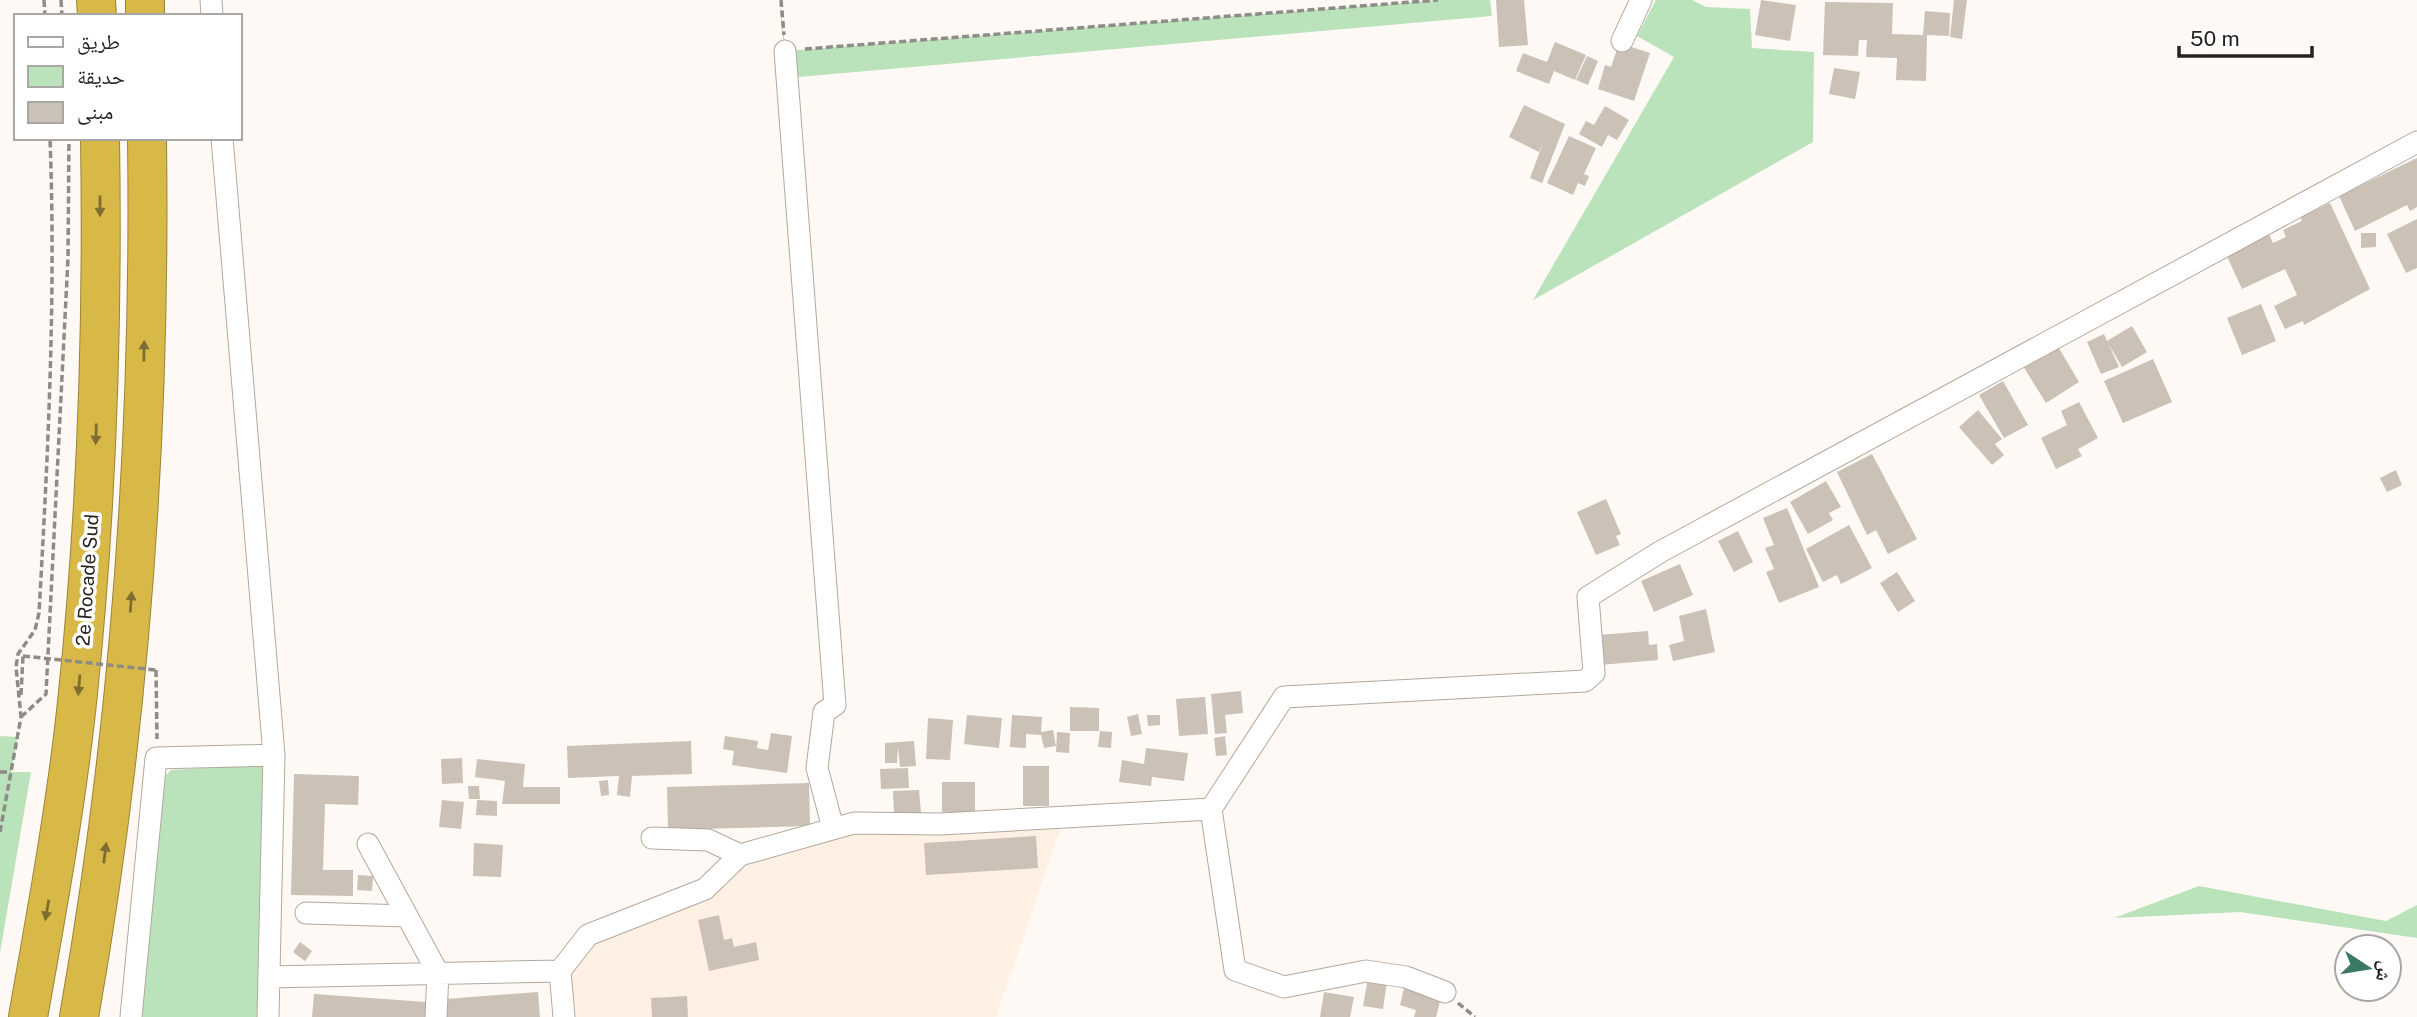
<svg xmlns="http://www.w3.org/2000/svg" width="2417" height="1017" font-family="'Public Sans','Noto Naskh Arabic',sans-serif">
<rect width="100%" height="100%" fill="#fef9f5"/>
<path fill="#fef0e3" d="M1064,818l-68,199h-432l-4,-46 28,-36 117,-46 35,-34 71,-21z"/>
<path fill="#bae3bc" d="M779,0l7,51 652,-51h52l2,16 -705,62z
M1656,0h36l14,7 44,2 2,39 62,4 -1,90 -280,158 141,-243 -37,-21z
M0,736l18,1 -7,35h20l-31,181z
M267,764l-9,253h-120l24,-238 9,-9z
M2199,886l187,35 31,-16v33l-177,-26 -126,6z"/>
<path fill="#cbc1b6" d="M1496,0h28l4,45 -29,2z
M1761,0l35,5 -6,36 -35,-6z
M1954,0h13l-5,39 -12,-2z
M1825,2l68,1 -1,31 31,1 2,-24 25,2 -1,23 -22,-1 -1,46 -30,-1 1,-22 -31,-1 1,-17h-8l-1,16 -35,-1z
M1555,42l31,13 -11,25 -21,-9 -5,13 -33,-13 7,-18 24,9z
M1619,43l31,10 -16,48 -36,-12 7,-24 6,2z
M1587,56l11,5 -10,24 -12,-5z
M1834,68l26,4 -5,27 -26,-5z
M1524,105l41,19 -23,59 -12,-5 13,-35 -4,9 -30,-15z
M1605,106l24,14 -12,20 -9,-5 -6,12 -23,-13 7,-13 8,4z
M1569,136l27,12 -12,26 5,2 -4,10 -7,-3 -5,12 -26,-12z
M2417,158v49l-7,4 -3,-6 -52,26 -16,-35z
M2330,203l40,86 -66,36 -1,-4 -18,8 -11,-23 23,-11 -12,-26 -43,20 -17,-37 43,-20 5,11 13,-6 -3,-7 19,-9 -2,-4z
M2417,219v49l-11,5 -19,-39z
M2361,233h15v14l-15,1z
M2261,304l15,37 -34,14 -15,-37z
M2132,326l15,26 -25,15 -13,-22 10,22 -18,7 -14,-32 17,-8 3,7z
M2057,345l22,37 -33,21 -23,-37z
M2153,359l19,43 -49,21 -19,-42z
M2003,381l25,44 -24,13 -25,-43z
M2079,402l19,36 -20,11 4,7 -26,13 -15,-31 26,-13 -6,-14z
M1978,410l24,29 -7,5 9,11 -12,10 -33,-38z
M1872,454l45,85 -29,15 -12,-24 -9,5 -30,-63z
M2396,470l6,15 -15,7 -7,-14z
M1826,481l15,26 -12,6 4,7 -25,14 -18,-32z
M1606,499l15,35 -5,2 4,9 -24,10 -19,-43z
M1787,508l32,79 -40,16 -13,-31 8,-3 -9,-21 9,-3 -11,-27z
M1849,525l23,43 -31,16 -4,-9 -14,7 -17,-33z
M1738,531l15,31 -19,10 -16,-31z
M1680,564l13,31 -39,17 -13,-31z
M1897,572l18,29 -17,11 -18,-29z
M1706,609l9,43 -42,9 -4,-16 15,-4 -5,-25z
M1648,631l1,14 8,-1 1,16 -58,5 -2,-30z
M1241,691l2,22 -18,2 2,18 -12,1 -4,-40z
M1205,697l3,37 -29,2 -3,-37z
M1070,707l29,1v23h-29z
M1138,714l4,20 -11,2 -4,-19z
M967,715l35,3 -3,30 -35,-4z
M1012,715l30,2 -1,15 12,-2 3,16 -12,2 -3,-13 -15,-1v14l-16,-1z
M1147,715h13v10l-12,1z
M928,718l25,2 -3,40 -24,-1z
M1100,731l12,1 -1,16 -13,-1z
M1057,732l13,1 -1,20 -13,-1z
M771,733l21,3 -5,37 -55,-8 2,-14 -11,-2 2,-13 33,5 -1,7 11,2z
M1225,736l2,19 -11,1 -2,-18z
M691,741l1,33 -60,2 -2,21 -13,-2 2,-19 -51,2 -1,-32z
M914,741l2,25 -16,1 -2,-21 -1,17h-12v-20z
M1146,748l42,5 -4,28 -32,-4 -1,9 -32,-4 3,-22 22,4z
M462,758l1,25 -21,1 -1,-25z
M477,759l48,5 -2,23h37v17h-58l3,-23 -30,-4z
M1023,766h26v40h-26z
M908,768l1,20 -28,1 -1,-20z
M294,774l65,2 -1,29 -33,-1 -2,66h30v26l-62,-1z
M608,780l1,15 -8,1 -2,-15z
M942,782h33v30h-33z
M809,783l1,43 -142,4 -1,-43z
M468,786h11l1,13h-11z
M919,790l2,23 -27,1 -1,-23z
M442,800l22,2 -3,27 -22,-2z
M477,800l20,1v15l-21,-1z
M1036,836l2,32 -112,7 -2,-32z
M474,843l29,2 -2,32 -28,-1z
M358,875l15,1 -1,15 -15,-1z
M719,915l5,25 8,-2 2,9 22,-5 3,18 -50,11 -11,-51z
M300,942l12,9 -7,10 -12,-9z
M1368,978l19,4 -4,27 -20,-3z
M1405,984l37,10 -6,23h-22l2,-7 -16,-5z
M538,992l2,25h-93l-2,-18z
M1324,992l30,5 -4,20h-30z
M314,994l112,8 -1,15h-113z
M687,996l1,21h-36l-1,-19z"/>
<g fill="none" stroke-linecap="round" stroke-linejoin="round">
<defs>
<path id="minor" d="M211,0l1,16
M1622,41l19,-41
M785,51l50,654 -11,7 -7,56 16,60
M222,138l52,617 -6,262
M1211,809l73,-112 301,-16 9,-8 -6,-76 72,-45 757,-410
M652,838l56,2 32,15 114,-32 87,1 270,-15 24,161 49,17 82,-16 40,6 39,15
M368,844l70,129 -2,44
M306,913l101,3
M269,977l291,-6
M131,1017l25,-259 118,-3
M564,1017l-4,-46 28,-36 117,-46 35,-34"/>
<path id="motorway" d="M96,0l1,16
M145,0v16
M28,1017c19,-107 39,-216 50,-324 19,-184 25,-370 22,-555
M79,1017c51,-289 72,-585 68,-879"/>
</defs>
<use href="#minor" stroke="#b3a89e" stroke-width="23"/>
<use href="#motorway" stroke="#9a8439" stroke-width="40"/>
<path stroke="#8f8b87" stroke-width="3.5" stroke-dasharray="7 3.5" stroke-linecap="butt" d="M44,0l1,16
M61,0l1,16
M781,0l3,35
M805,49l633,-49
M156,670l1,69
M21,695l2,-39
M21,717l25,-23 22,-436 1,-120
M0,772h11
M0,832l21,-115 -5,-50 2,-13 17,-24 4,-17c9,-159 17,-316 11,-475
M1458,1003l17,14"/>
<use href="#minor" stroke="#fff" stroke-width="21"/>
<use href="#motorway" stroke="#d8b947" stroke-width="38"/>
<path stroke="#8f8b87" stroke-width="3.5" stroke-dasharray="7 3.5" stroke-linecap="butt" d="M23,656l133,14"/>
</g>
<defs><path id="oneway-solid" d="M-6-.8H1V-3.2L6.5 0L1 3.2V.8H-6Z" transform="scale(1.75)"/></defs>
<g fill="#7f6e32">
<use href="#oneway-solid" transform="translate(100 206) rotate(90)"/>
<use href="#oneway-solid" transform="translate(144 351) rotate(-89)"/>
<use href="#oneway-solid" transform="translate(96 434) rotate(92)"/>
<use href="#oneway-solid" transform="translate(131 602) rotate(-86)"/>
<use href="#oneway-solid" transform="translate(79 685) rotate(95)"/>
<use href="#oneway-solid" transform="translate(105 853) rotate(-83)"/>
<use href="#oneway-solid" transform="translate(47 910) rotate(100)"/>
</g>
<g text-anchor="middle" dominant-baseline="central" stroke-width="7" stroke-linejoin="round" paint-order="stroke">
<g font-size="19" fill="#26221e" stroke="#fff">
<text transform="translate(87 580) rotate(-86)">2e Rocade Sud</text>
</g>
</g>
<rect x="14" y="14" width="228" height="126" fill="#ffffff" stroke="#a8a7a5" stroke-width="2"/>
<rect x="28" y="37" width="35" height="10" fill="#ffffff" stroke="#a8a7a5" stroke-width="2"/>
<text x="77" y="49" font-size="21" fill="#26221e">طريق</text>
<rect x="28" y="66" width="35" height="21" fill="#bae3bc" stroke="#a8a7a5" stroke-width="2"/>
<text x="77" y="84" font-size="21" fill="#26221e">حديقة</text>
<rect x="28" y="102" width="35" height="21" fill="#cbc1b6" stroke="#a8a7a5" stroke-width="2"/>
<text x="77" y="119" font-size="21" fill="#26221e">مبنى</text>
<g transform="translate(2368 968) rotate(102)"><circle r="33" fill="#ffffff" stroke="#a8a7a5" stroke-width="2"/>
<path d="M0-5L12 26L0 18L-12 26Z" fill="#3c7964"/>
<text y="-10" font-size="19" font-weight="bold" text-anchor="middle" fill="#26221e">ش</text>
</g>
<path d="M2179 46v10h133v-10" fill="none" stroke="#26221e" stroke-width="3.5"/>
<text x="2190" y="46" font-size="21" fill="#26221e" stroke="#ffffff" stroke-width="5" paint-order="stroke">50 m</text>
</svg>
